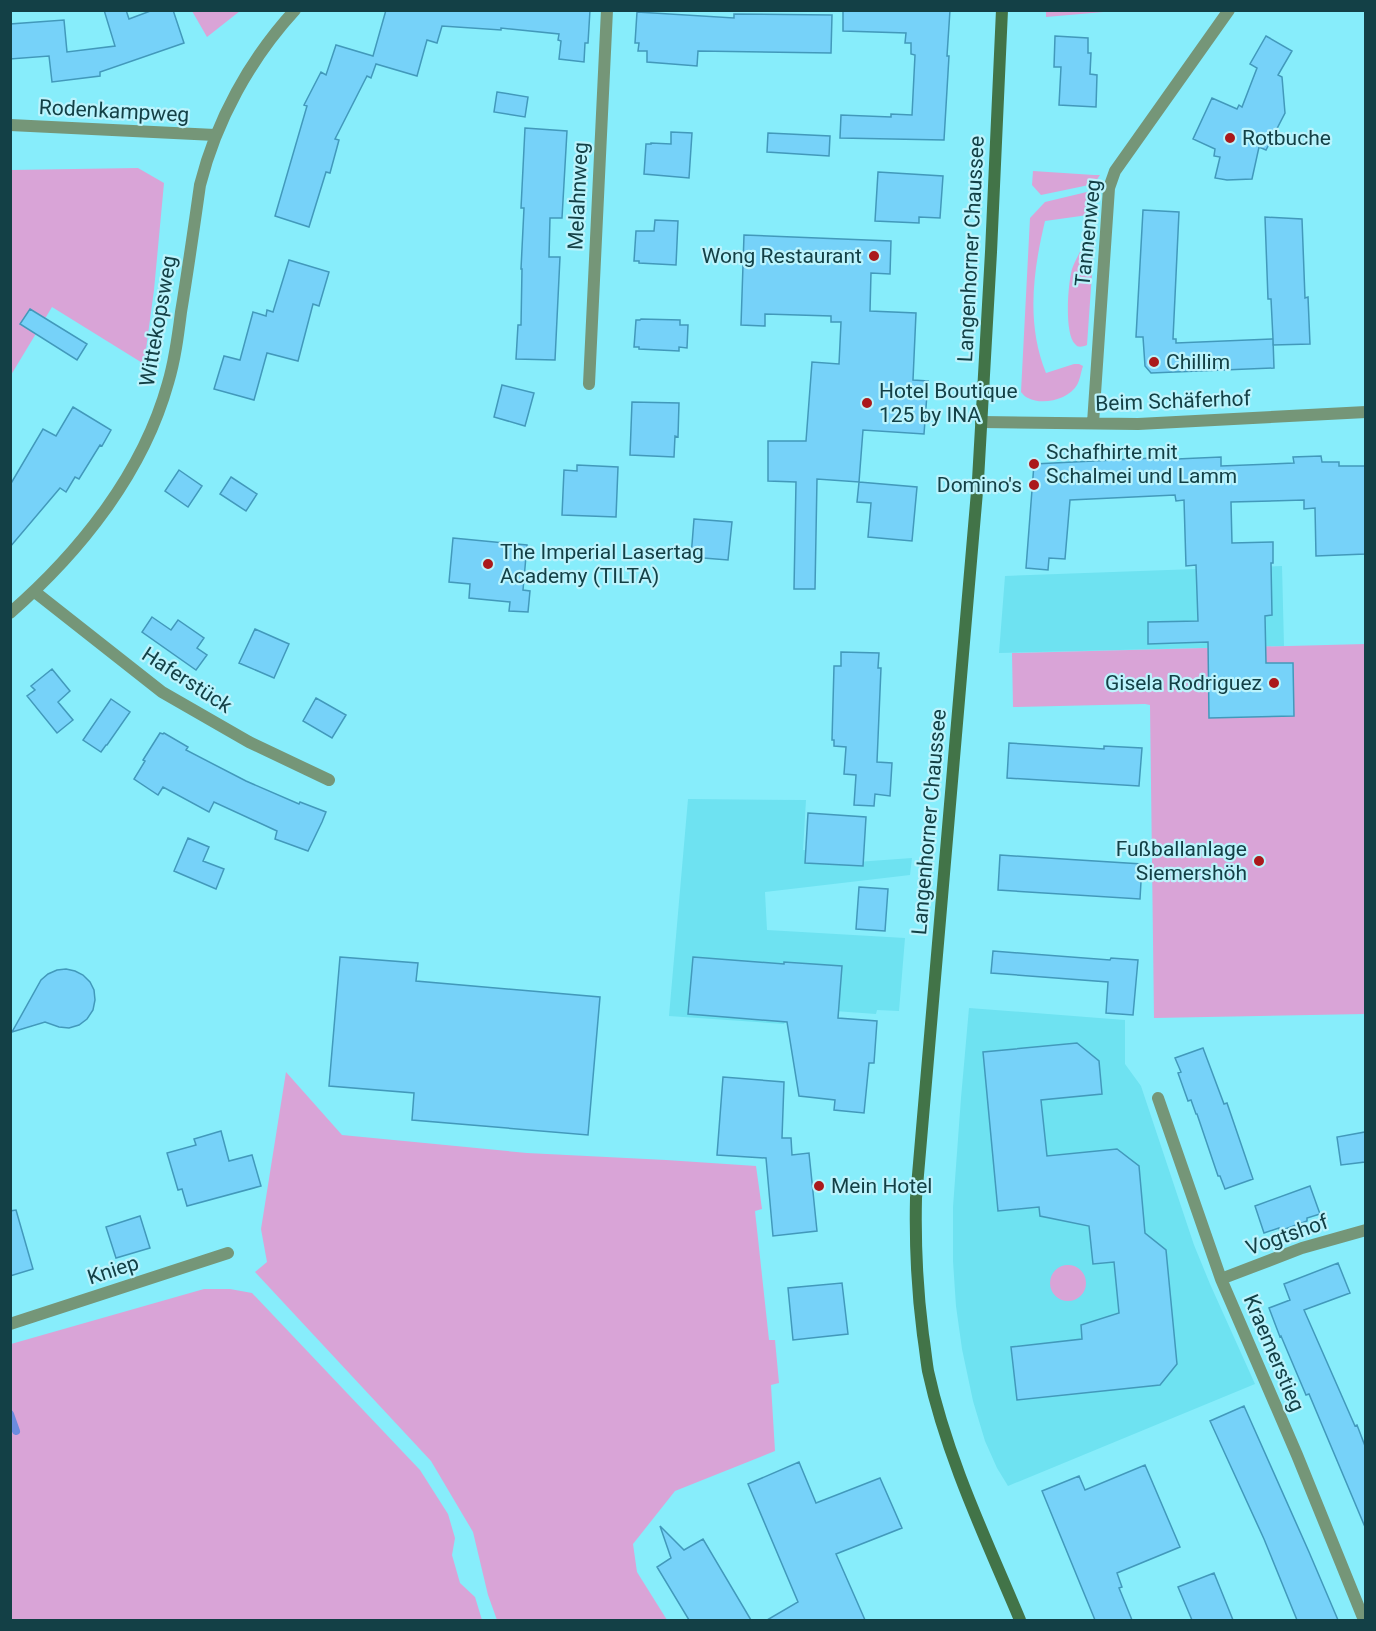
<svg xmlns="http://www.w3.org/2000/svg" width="1376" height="1631" font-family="Roboto,sans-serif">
<rect width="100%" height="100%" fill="#87edfb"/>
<path fill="#6ee2f1" d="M1282,566l2,80 -285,7 6,-77z
M688,799l118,1 -3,50 26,1v13l83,-6 -2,17 -145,17 2,38 138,8 -6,73 -22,-1 -1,4 -55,-4 -30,2 -7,12 -115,-8z
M969,1008l156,12v44l16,22 53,159 16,39 45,100 -247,102 -11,-18 -12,-27 -12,-40 -11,-52 -6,-43 -3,-45v-54l8,-109z"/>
<path fill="#d9a4d7" d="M192,11h48l-33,26z
M1046,11v-1l69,1 -69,6z
M138,168l26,15 -10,107 -10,74 -92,-57 -41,68v-205z
M1033,171l61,4h6l-4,6 -7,4 -48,10 -9,-10z
M1091,191l6,2 -2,17 -7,5 -43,6c-12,50 -19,103 1,152l28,-9h5l4,2c-2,6 -3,14 -6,19 -8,14 -34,21 -49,13 -3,-1 -5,-4 -7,-6l9,-174 15,-16z
M1089,243l5,2 -7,100c-5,2 -9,3 -12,-1 -11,-11 -7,-61 -3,-75 3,-8 8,-17 12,-25z
M1365,644v370l-211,4 -4,-313 -5,-1 -132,3 -1,-54z
M286,1072l56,63 185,18 139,7 90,6 6,43 -7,2 14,129h6l4,43 -8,2 4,66 -100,40 -42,53 4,28 30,48h-170l-9,-25 -15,-63 -42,-71 -176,-189 12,-10 -6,-33z
M1050 1283a18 18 0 1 1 36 0a18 18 0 1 1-36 0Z
M204,1289h26l22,4 168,177 28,44 7,24 -3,17 8,28 15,14 7,23h-471v-276z"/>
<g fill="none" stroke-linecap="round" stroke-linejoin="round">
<path stroke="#6c8cdf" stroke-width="8" d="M10,1414l6,17"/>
</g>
<path fill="#76d2f9" stroke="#4299bb" stroke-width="1.5" d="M104,10h22l3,9 24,-9h20l11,33 -84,29v4l-48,6 -3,-26 -39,3v-35l54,-4 3,32 48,-6z
M386,10h204l-2,33h-3l-1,19 -25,-3 2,-18 -3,-1 1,-6 -58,-6v2l-59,-4 -5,17 -10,-3 -10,36 -41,-12 -5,14 -4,-2 -32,63 4,1 -9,33 -4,-1 -17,55 -34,-11 32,-110 -3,-1 17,-33 5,3 10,-30 37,11z
M843,10h107l-3,46h2l-5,84 -104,-2 1,-23 50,2v-3l21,1 3,-60 -4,-1v-11h-6l1,-10 -63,-2z
M637,12l97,6v-4l98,1 -1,38 -133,-2 -1,15 -50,-4v-11h-9l1,-8h-4z
M1055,36l33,2v15h3l-1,21 7,1 -1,32 -37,-2 2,-38h-7z
M1266,36l26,15 -14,24 4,2 3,36 -19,37 -7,-3 -7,32 -25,1 -12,-2 5,-21 -6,-1 1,-7 -22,-10 19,-41 25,11 2,-4 3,2 15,-39 -7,-4z
M497,92l31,5 -3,20 -31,-5z
M525,128l42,3 -5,87h-12l-1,39h11l-5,103 -39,-1 2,-34h3l1,-56h-1l3,-61h-3z
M671,132l21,1 -3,45 -45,-4 2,-30h5v-1l20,1z
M768,133l62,3 -1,20 -62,-4z
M878,172l65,4 -3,42 -21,-1v6l-44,-2z
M1143,210l36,2 -6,127h3v4l97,-4 -2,-40h-3l-3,-82 37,2 3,79 3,-1 2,47 -37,1v-6l1,29 -123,5 -6,-7 -2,-29h-7z
M655,220l23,1 -2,44 -37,-2v-2h-5l2,-30h18z
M744,235l147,6 -1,33 -19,-1 -1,38 46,2 -3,67 15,1 -4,53 -61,-4 -4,52 -42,-3 -2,110h-21l2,-107 -28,-1v-40h38l6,-79 27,2 2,-42h-10v-6l-66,-2v12l-24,-1z
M289,260l40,12 -10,34 -6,-2 -15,57 -31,-8 -13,47 -40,-11 10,-33 16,4 13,-48 13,4 1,-6 6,2z
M30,309l57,35 -10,16 -57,-36z
M641,319l39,1v5h8l-1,23 -8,-1v4l-40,-2v-2h-5l2,-27h4z
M502,385l32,8 -9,33 -31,-9z
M632,402l47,1 -1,34 -3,-1 -1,21 -44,-2z
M73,407l38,23 -9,16 -2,-1 -21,34 -4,-2 -9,15 -6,-4 -50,59v-62l33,-56 13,7z
M1321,456l1,6h17v4h26v88l-49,2 -1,-48 -11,1v-9l-73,2 1,41 41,-1v21h-2l1,52 -7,1 1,47h27l1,53 -85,2 -1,-76 -60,2v-22l50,-1 -2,-56 -10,1 -2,-66 -8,1 -1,-6 -105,5 -5,59 -16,-1 -1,12 -22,-2 8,-104 119,-6 1,2 67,-3v9l73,-3 -1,-6z
M577,465l41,2 -2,50 -54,-2 2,-45 13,1z
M179,470l23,16 -14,21 -23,-16z
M231,477l26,17 -11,17 -26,-17z
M859,482l58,5 -5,54 -44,-4 3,-34 -14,-1z
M694,519l38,3 -4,38 -37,-3z
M453,538l74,7 -4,45 7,1 -2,21 -19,-1 1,-9 -41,-4 1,-14 -21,-2z
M152,617l19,13 7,-10 26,18 -7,10 10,7 -11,15 -54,-38z
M255,629l34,15 -15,34 -35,-15z
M841,652l38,1 -1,15h3l-4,94 15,1 -2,33 -15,-2 -1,12 -20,-1 2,-30 -12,-1 2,-27 -12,-1v-6h-2l2,-74h7z
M52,669l18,22 -12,11 15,18 -16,13 -30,-37 8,-6 -4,-4z
M316,698l30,17 -14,23 -29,-17z
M111,699l19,13 -23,33h-1l-5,7 -18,-12z
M160,733l3,1 1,-1 24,14 -2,3 60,31 53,23 1,-2 26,10 -4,10 -14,29 -33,-12 2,-8 -63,-29 -5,10 -46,-25 -5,8 -24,-16 11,-18 -2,-1z
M1009,743l95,6v-3l38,2 -3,38 -132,-8z
M808,813l58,4 -3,49 -58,-3z
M188,838l21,9 -6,14 21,8 -8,20 -42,-18z
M1000,855l142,9 -2,35 -142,-9z
M859,887l29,2 -3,42 -29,-2z
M993,951l117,9 1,-2 27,2 -5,55 -27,-2 2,-31 -117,-9z
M340,957l78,6 -2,18 184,16 -12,138 -176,-15 2,-27 -85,-7z
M693,957l91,7v-2l58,4 -4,52 39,3 -3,42h-5l-5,50 -30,-3 1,-10 -36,-4 -12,-74 -99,-8z
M66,969l9,2 8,4 7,7 4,8 1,10 -2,10 -6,9 -8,6 -10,3 -10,-1 -14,-5 -33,10 29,-52 7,-6 9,-4z
M1077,1043l22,18 3,33 -61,6 6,56 70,-7 22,17 6,67 21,17 11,114 -17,21 -143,15 -6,-53 71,-8 -1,-14 38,-12 -5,-51 -21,2 -4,-38 -49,-10 -1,-9 -41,4 -15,-159z
M1203,1048l21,56 3,-1 26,76 -28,10 -5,-13h-2l-21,-62h-1l-5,-14 -3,1 -10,-28 3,-1 -6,-14z
M723,1077l61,5 -2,56h9l1,17 17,-2 8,78 -44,5 -7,-78 -49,-3z
M221,1131l8,30 23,-6 9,31 -74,20 -5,-17 -4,1 -11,-37 29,-8 -2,-6z
M1365,1132v30l-24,3 -4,-28z
M1310,1186l10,28 -13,4v3l-27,10 -1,-3 -15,5 -9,-27z
M16,1210l17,59 -23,7v-65z
M140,1216l10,32 -34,10 -10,-31z
M1338,1263l12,30 -46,17 51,116 2,-1 8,21v81l-56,-133 -3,1 -25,-59 -1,1 -11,-29 21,-8 -6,-16z
M842,1283l6,51 -55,6 -5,-52z
M1244,1406l65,146 29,68h-41l-33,-81 -54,-118z
M799,1462l17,41 64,-25 22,50 -66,26 29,66h-98l31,-18 -50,-118z
M1145,1465l35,82 -63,26 5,14 -3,1 13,32h-37l-53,-129 37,-15 6,14z
M660,1526l24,24 19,-11 48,81h-62l-32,-53 14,-9z
M1214,1573l19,47h-41l-14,-33z"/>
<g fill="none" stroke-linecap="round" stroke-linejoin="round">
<path stroke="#759678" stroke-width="12" d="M10,125l205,10
M589,384l18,-374
M981,422l157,2 228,-12
M1093,423l16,-235 6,-17 114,-161
M35,592l127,100 87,50 80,38
M10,613c70,-61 133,-140 158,-230 7,-23 10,-47 13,-71 7,-42 13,-85 19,-127 16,-64 50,-126 95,-175
M1158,1098l63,181 76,176 67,165
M1221,1279l81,-31 64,-18
M10,1324l218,-71"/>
<path stroke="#427448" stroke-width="12" d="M1002,10l-11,242 -13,228 -62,718c-1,46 1,91 7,137 2,12 3,24 5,36 19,87 58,168 92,249"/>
</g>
<g fill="#ab191b" stroke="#bbf3fc" stroke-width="2">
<circle cx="1230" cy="138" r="6"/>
<circle cx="874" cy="256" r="6"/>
<circle cx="1154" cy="362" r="6"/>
<circle cx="867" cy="403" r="6"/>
<circle cx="1034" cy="464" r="6"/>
<circle cx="1034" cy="485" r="6"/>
<circle cx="488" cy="564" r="6"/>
<circle cx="1274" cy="683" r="6"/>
<circle cx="1259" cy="861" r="6"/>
<circle cx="819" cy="1186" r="6"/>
</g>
<g text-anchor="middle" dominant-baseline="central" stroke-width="4.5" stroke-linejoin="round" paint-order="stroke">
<g font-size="21" fill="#134046" stroke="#bbf3fc">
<text transform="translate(114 111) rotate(3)">Rodenkampweg</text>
<text transform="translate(578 196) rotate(-87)">Melahnweg</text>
<text transform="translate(1088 233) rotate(-84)">Tannenweg</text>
<text transform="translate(971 249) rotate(-87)">Langenhorner Chaussee</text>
<text transform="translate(158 321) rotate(-80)">Wittekopsweg</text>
<text transform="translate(1173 401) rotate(-2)">Beim Schäferhof</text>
<text transform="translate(187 680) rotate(33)">Haferstück</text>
<text transform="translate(929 822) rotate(-85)">Langenhorner Chaussee</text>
<text transform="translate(1287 1235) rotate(-19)">Vogtshof</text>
<text transform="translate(113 1270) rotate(-18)">Kniep</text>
<text transform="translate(1274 1353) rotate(67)">Kraemerstieg</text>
</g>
<g font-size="21" fill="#134046" stroke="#bbf3fc" text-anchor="start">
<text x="1242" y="138">Rotbuche</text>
<text x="862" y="256" text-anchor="end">Wong Restaurant</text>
<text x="1166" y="362">Chillim</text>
<text x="879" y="391">Hotel Boutique<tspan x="879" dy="24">125 by INA</tspan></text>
<text x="1046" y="452">Schafhirte mit<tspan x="1046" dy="24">Schalmei und Lamm</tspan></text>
<text x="1022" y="485" text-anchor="end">Domino's</text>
<text x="500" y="552">The Imperial Lasertag<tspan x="500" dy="24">Academy (TILTA)</tspan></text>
<text x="1262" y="683" text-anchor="end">Gisela Rodriguez</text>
<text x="1247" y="849" text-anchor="end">Fußballanlage<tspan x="1247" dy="24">Siemershöh</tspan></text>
<text x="831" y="1186">Mein Hotel</text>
</g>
</g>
<rect width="1376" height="1631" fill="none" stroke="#134046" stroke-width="24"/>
</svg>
